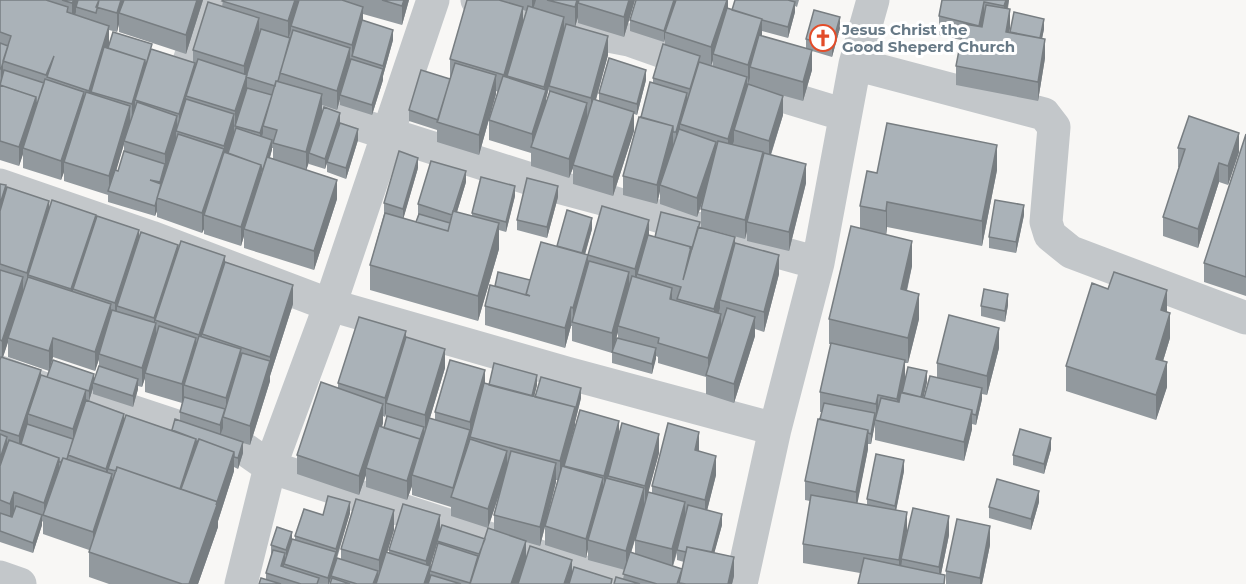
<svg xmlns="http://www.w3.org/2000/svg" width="1246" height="584" font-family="Montserrat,sans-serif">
<rect width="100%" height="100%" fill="#f8f7f5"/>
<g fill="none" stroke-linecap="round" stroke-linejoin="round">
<path stroke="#c3c7ca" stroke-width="33" d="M477,0l100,30 52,10 82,29 -1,5 135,41
M188,64l22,-64
M855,64l189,50 10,13 -8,95 4,13 21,17 175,66
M298,105l245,78 56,15 143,44 76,21
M0,185l151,52 179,68 237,68 208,56
M0,372l87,33 38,4 118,39 27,19 224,73 124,44
M0,577l20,7
M241,584l29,-117 60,-162 103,-305
M741,584l34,-155 43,-166 37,-199 18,-64"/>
</g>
<path fill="#92999e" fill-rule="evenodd" d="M0,0h203l-17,54 -67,-22v-8l-2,8 -8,-2v13l43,7 41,12v-12l29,-43 1,-7h186l-7,25 -39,-11v6l30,20 -10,36v4l-11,35 -32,-10v-6l-3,11 -15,-5v7l18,11 18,17 -12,39 -19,-7v-9l-2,6 -16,-5v-2l-3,8 31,29 -23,71 -70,-22v-12l-3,10 -37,-12v-5l-2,4 -45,-16v-6l-2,5 -47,-14v-7l-44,-14v-9l-3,8 -38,-12v-14l-4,12 -19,-6zM124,144v7l-6,20 -2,-1zM272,148h1v11l-3,-1z
M467,0h168l-11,37 -46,-14v-6l-3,10 33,28 -12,45 3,1v-8l47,-13 -9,35 -3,-1v17l-21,65 -40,-12v-16l-4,10 -38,-12v-13l-42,-13v-20l9,-28 -2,-1v3l-17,61 -42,-13v-12l-28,-9v-11l41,-31v-20zM523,10l3,1 -3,11zM549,89v5l-3,9v-4z
M728,0v9l4,1 3,-10h64l-2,7 -2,-1v6l-7,26 -26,-7v5l44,13v-10l34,-11 -8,29 -20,-6v19l-9,31 -33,-9 13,23 -12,40 35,28 -17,68 -42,-10v-10l-2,8 -38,-10 28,15 44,30 -15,58 -9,-3v7l-21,67 -28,-9v-17l-48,-14v-6l-2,-1 -4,18 -40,-11v-10l-40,-12v-15h-1l-6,22 -80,-23v-19l10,-20 35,-6 27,-33 35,-18 -7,26 3,8v-8l61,-19 6,1 46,-9v-19l2,-8 -6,16 -37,-13v-13l-3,13 -34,-9v-19l18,-59 12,-34v-5l12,-33v-7l-1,4 -34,-11v-11zM713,60v7l-13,-4 11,3zM618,332v6l-5,12z
M942,0h67l-1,9 2,19 -1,4 35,-3 -2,9 3,20 -7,43 -82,-16v-19l5,-26 -22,-5v-19z
M1246,134v162l-42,-14v-19z
M1178,148l61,4 -11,33 -9,-3 -21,66 -35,-12v-19l16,-50h-1z
M418,168l-15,51 13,3 2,-7v-11l48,-22 -9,30 15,4v-3l43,-17 -9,36 -7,-2v19l-21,72 -108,-31v-25l14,-51v-11z
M997,170l-15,76 -95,-19 -1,8 26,31 -5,25 12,28 -11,44h-3v16l22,3 -4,16h1l13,-20v-15l62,-15 -12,47 -5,-1v5l-6,26 -4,-1v5l-8,32 -89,-21v-17l-4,21h-3v5l-11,54 10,2v-6l37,-28 -8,39 11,21 -3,16 45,-12 -8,39 4,10 -85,-11 -57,-10v-19l7,-43 -5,-1v-19l17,-69h-2v-20l11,-48h-2v-25l31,-91v-22l17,-33z
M0,184l6,9 43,16 47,12 43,18 39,12 47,11 68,42 -23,72v5l-20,64 -7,-2v10l-5,16 -4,-2v4l-16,50v6l-20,57h-89l-20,-7v-27l-46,-16v-12l-1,-1v4l-9,28 -33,-11zM8,342v15l41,14 4,-14 42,14 4,-12v7l-5,13 -47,-2 -6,-1 -38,-19zM145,378v14l37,11 -2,9v9l-8,9 -48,-11 -35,-18 4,-13v6l40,13 5,-18v-3l4,1z
M558,197l-11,41 -30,-8v-10z
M1024,215l-8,38 -27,-5v-11z
M1008,305l-3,17 -24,-6v-10z
M1167,312l3,26 -7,23 4,26 -11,33 -90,-29v-25z
M406,339l39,29 -15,50 5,2v-8l50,-29 4,2h48l-3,11 47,2 -15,61 53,-24 40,18 -11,39 4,1v-7l47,-34 17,23 -9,35 15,15 -8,28 20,23 -2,8h-118l9,-5 2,-9 -37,-10v-11l-2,9 -41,-13v-18l-5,19 -14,-4v17l86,25 -87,-21 -7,21h-188l1,-6 -2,6h-70l7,-4v-7l5,-17v-11l21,-6 3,1v-4l28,-21 27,-2 -14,49 5,-2v-11l53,-19 -7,22 2,1v-3l51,-19 45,8 9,-9v-15l5,-20 -11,33 -37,-12v-9l-39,-12v-9l-5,14 -41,-13v-12l-7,20 -62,-21v-19l41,-67v-5zM386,413v6l-2,9 -2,-1 1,-4v-7l2,1zM556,480h2l-11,39 9,-37zM635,540v14l-4,-1zM437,544v3l-7,23v-3zM677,553v7l7,2 -2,9 -9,-5z
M1051,449l-7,25 -31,-9v-10z
M1039,502l-8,28 -42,-12v-11z
M990,545l-8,39h-36v-13z"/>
<path fill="#777d81" d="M74,0h6l-4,7v5l-4,11v-20z
M121,0h6l-8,13v11l-2,8v-19z
M197,0h6l-17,54v-19z
M295,0h5l-9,26v4l-3,10v-19z
M404,0h5l-7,25v-19z
M532,0h4l-4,13z
M577,0h5l-4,3v14l-3,10v-20z
M629,0h6l-11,37v-20z
M674,0h3l-12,32v6l-1,4v-11z
M727,0h1v16l-15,38v6l-2,6v-19z
M1006,0h3l-5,26v-20z
M795,2v10l-7,26v-11z
M984,2v19l-5,24v-19z
M363,7v19l-11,30v8v-19z
M523,7v19l-16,50v8l-3,10v-19z
M1010,9v19l-4,23v-19z
M564,17v19l-15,50 -3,13v10l-14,38v-13l12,-37v-10z
M840,17v11l-8,29v-11z
M259,18v20l-12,37v19l-12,32v4v-19l9,-27v-18z
M762,19v20l-12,28v11l-2,6v-19z
M1044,19v10l-5,25v-10z
M109,26v19l-18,47v12l-2,6v-19z
M393,30v10l-10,36v-10z
M608,36v19l-17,62v-19z
M1045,39v19l-7,43v-19z
M350,48v19l-10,28v4l-3,11v-19z
M812,50v20l-9,31v-19z
M145,60v19l-10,21v11l-3,13v-20z
M3,63v11l-2,6v-11z
M195,63v19l-9,14v15l-7,22v-19z
M383,69v11l-11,35v-10z
M646,70v10l-9,35v-11z
M496,75v19l-17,61v-20z
M747,77v19l-13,34v11l-6,17v-19z
M84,92v19l-20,51v10l-3,8v-19z
M687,93v10l-7,21v5l-4,14v-11z
M322,94v19l-13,40v9l-3,9v-19z
M272,95l-9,31v7l-3,11v-11z
M783,96v19l-14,45v-19z
M36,97v19l-13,32v6l-4,12v-19z
M587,103v19l-14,43v3l-4,10v-19z
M130,106v19l-6,16v3l-14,48 -1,-1v-15z
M634,112v19l-21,65v-19z
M340,113v10l-15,46v-10z
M234,114v19l-10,32v-19z
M177,116v16l-1,-1v8l-11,34v-19z
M673,126v20l-11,40 -2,-1v6l-3,13v-19z
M358,129v11l-12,39v-11z
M1239,133v19l-11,33v-19z
M272,140v10l-10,32v-10z
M716,142v19l-19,56v-19z
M997,145v25l-15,76v-25z
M224,149v20l-20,46v14l-2,4v-20z
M763,152v20l-16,50v9l-2,8v-19z
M418,158v10l-15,52v-11z
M1219,163v19l-21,66v-19z
M165,164v10l-5,16v-8z
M806,164v19l-17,68v-19z
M261,165v19l-17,45v7l-3,10v-19z
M466,171v11l-13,43v-10z
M337,180v19l-23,71v-19z
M6,185v19l-6,19v-19z
M515,186v10l-9,36v-10z
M558,186v11l-11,41v-11z
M157,200v11l-2,5v-10z
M49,201v19l-21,55 -1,17v-19z
M887,202v25l-1,9v-25z
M1024,205v10l-8,38v-11z
M96,215v19l-23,55v13l-2,6v-19z
M592,218v11l-10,35v-11z
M649,220v20l-12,34v8l-2,7v-20z
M499,223v26l-21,72v-25z
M139,230v19l-22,57v9l-2,7v-19z
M735,237v20l-15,43v8l-6,20v-19z
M912,241v25l-11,49v-26z
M178,245v19l-23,56v7l1,-4v19l-11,31v5l-3,9v-19l12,-38v-12z
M588,255v20l-15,47v-14z
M779,255v19l-15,58v-20z
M225,256v19l-23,59v11l-3,9v-19z
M629,272v20l-11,34v6l-6,21v-20z
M23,277v20l-15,41v4l-6,18v-19z
M293,285v19l-23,72v5l-20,64v-19l20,-64v-5z
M672,288v19l-2,-8z
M1167,290v25l-6,-5z
M919,294v25l-11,44v-25z
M1008,294v11l-3,17v-11z
M111,304v20l-12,30v5l-4,12v-19z
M571,307v19l-6,22v-20z
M1170,313v25l-14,46v-25z
M721,314v19l-13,44v-19z
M755,317v19l-21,67v-19z
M999,328v20l-12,47v-19z
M406,331v20l-20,52v10l-1,4v-19z
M53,338v19l-4,14v-20z
M196,338v20l-12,27v12l-2,6v-19z
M656,348v11l-4,15v-10z
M241,349v19l-15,49v-19z
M445,349v19l-20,66v-19z
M905,360v19l-8,39v-19z
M1167,362v25l-11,33v-25z
M41,370v19l-13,25v14l-9,28v-20z
M485,370v19l-15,48v14l-17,47v-10l17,-57v-9z
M927,371v11l-7,32v-11z
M94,374v10l-1,-1v5l-4,13v-10z
M537,375v10l-6,25v-10z
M138,379v10l-5,18v-11z
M581,388v10l-6,24v-11z
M982,388v11l-6,26v-10z
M86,390v19l-13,31v-11z
M878,395v19l-2,7v-17z
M383,404v19l-15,45h-2v7l-7,20v-19z
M575,407v19l-15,55v-20z
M972,410v19l-8,32v-19z
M875,413v11l-4,20v-10z
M124,414v19l-16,36v13l-2,6v-19z
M223,418v10l-3,8v-11z
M619,421v19l-11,36 -4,19v-19z
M424,427v10l-12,38v11l-5,14v-19z
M868,430v19l-12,62v-19z
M699,432v19l-4,19v-20z
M659,434v19l-14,52v-19z
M7,437v19l-7,22v-19z
M1051,438v11l-7,25v-10z
M196,439v19l-12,36 -6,-2z
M243,442v11l-5,16v-11z
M507,451v19l-19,58v-19z
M234,452v19l-16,50v6l-20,57h-9z
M716,456v19l-11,44v-19z
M59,458v19l-15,38v-12z
M904,460v11l-9,45v-10z
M556,463v19l-16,64v-19z
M112,474v19l-19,58v-19z
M603,478v20l-15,42v9l-2,9v-19z
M644,488v19l-18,63v-19z
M1039,491v11l-8,28v-11z
M14,492v20l-4,11v-19z
M350,502v11l-14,46v-10z
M685,502v19l-8,29 -5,19v-20z
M394,510v20l-15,50v-20z
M907,512v19l-8,48v-19z
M722,514v11l-12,44v-11z
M42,515v10l-9,28v-10z
M440,515v20l-3,6v3l-7,23v17h-6l2,-5v-18z
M949,516v19l-10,49v-17z
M990,526v19l-8,39h-2v-6z
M292,532v10l-6,19v-11z
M526,541v19l-8,24h-7z
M336,552v11l-7,21h-1v-6z
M285,553v11h-1v4l-3,-2z
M734,557v19l-2,8h-4z
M572,560v19l-2,5h-6z
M378,571v11l-1,2h-4z"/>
<path fill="#aab2b8" stroke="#777d81" stroke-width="1.5" d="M0,0h46l22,7 -1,5 42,14 -20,65 -42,-14 7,-21 -8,19 -43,-14 8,-25 -11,-4z
M62,0h12l-2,3z
M78,0h21l-3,13 -20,-6z
M99,0h22l-4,13 -21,-6z
M124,0h73l-11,35 -67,-22z
M223,0h72l-7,21 -66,-20z
M299,0h43l21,7 -11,38 -61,-19z
M382,0h22l-2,6z
M467,0h32l24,7 -19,68 -54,-16z
M547,0h30l-2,7z
M579,0h50l-5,17 -46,-14z
M636,0h38l-10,31 -34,-11z
M676,0h51l-16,47 -46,-15z
M735,0h53l7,2 -7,25 -26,-7v-1l-30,-9z
M942,0h64l-2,6 -20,-4 -5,24 -40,-10z
M208,2l51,16 -15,48 -51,-16z
M986,5l24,4 -4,23 39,7 -7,43 -82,-16 8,-42 18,3z
M528,6l36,11 -20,70 -37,-11z
M727,8l35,11 -14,46 -35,-11z
M814,10l26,7 -8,29 -26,-7z
M1014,12l30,7 -4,19 -30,-6z
M362,20l31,10 -10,36 -31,-10z
M566,24l42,12 -17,62 -42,-12z
M261,29l29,9 -12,43h-2l-1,5 -29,-9z
M293,30l57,18 -13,43 -57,-18z
M113,32l39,12 -7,24v-8l-37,-12z
M759,35l53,15 -9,32 -53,-15z
M0,43l8,3 -7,23h-1z
M663,44l37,12 -10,33 -37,-11z
M104,47l41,13 -13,44 -41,-12z
M151,49l44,14 -16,51 -44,-14z
M609,58l37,12 -9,34 -38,-11z
M198,59l49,16 -12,36 -49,-15z
M351,59l32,10 -11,36 -32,-10z
M699,62l48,15 -19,62 -48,-15z
M455,63l41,12 -17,60 -42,-13z
M4,70l40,13 -7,21h-1v-7l-36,-12z
M421,70l29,9 -12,41 -29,-10z
M503,76l43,14 -14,44 -43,-14z
M45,79l39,13 -23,69 -38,-13z
M276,81l46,13 -16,58 -33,-9 4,-13 -14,-4z
M650,82l37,11 -11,39h-3v-6l-32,-9z
M748,84l35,12 -14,45 -35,-11z
M0,85l36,12 -17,50 -19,-6z
M247,88l25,7 -12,38 -25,-7z
M550,91l37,12 -18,56 -38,-12z
M86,92l44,14 -21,70 -45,-14z
M186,99l48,15 -10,32 -48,-15z
M593,99l41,13 -21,65 -40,-12z
M137,102l40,14 -12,38 -41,-13z
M324,107l16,6 -15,46 -16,-6z
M1189,116l50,17 -11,33 -9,-3 -21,66 -35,-12 22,-68 -7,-1z
M639,117l34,9 -16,59 -34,-9z
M340,123l18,6 -12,39 -19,-6z
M887,123l110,22 -15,76 -95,-19 -1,9 -26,-5 7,-35 10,2z
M236,128l36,12 -10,32 -1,-7 -33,-12z
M679,129l37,13 -19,56 -37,-13z
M178,134l46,15 -22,64 -45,-15z
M1246,134v143l-42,-14z
M718,141l45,11 -18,68 -44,-11z
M124,151l41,13 -5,18 -10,-2 11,4 -6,22 -47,-15 7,-21 3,1z
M399,151l19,7 -15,51 -19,-6z
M224,152l37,13 -20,62 -37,-12z
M764,153l42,11 -17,68 -42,-10z
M267,157l70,23 -23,71 -70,-22z
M431,161l35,10 -14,44 -34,-11z
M481,177l34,9 -9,36 -34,-9z
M527,178l31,8 -11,41 -30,-7z
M0,184l6,1 -6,19z
M7,187l42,14 -22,72 -27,-9v-53z
M52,200l44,15 -25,74 -43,-14z
M995,200l29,5 -8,37 -27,-5z
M602,206l47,14 -14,49 -47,-14z
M567,210l25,8 -10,35 -25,-7z
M453,211l46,12 -21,73 -108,-31 15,-52 63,18z
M661,212l39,10 -8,27 -2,-1 1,-1 -36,-10z
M419,214l31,9 -2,8 -32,-9z
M97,216l42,14 -24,73 -42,-14z
M851,226l61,15 -11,48 18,5 -11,44 -79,-19z
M698,227l37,10 -21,72 -37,-10 4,-12 -44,-13 11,-39 43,12 -8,33z
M141,232l37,13 -24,73 -37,-12z
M181,241l44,15 -26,79 -44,-15z
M541,242l47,13 -15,53 -2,-1 -6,21 -80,-22 5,-21 40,11 -4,-2z
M735,243l44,12 -15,57 -44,-12z
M589,261l40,11 -17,61 -40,-11z
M225,262l68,23 -23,72 -68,-23z
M0,270l23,7 -21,64 -2,-1z
M498,272l32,8 -4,15 -31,-9z
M1114,272l53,18 -6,20 9,3 -14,46 11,3 -11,33 -90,-29 26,-83 16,6z
M632,276l40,12 -2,11 51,15 -13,44 -50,-15 1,-5 -41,-12z
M28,277l83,27 -16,48 -42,-14 -4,13 -41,-13z
M984,289l24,5 -3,17 -24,-5z
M727,308l28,9 -21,67 -28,-9z
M112,310l44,13 -14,45 -43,-14z
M949,315l50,13 -12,48 -50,-13z
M359,317l47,14 -21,67 -47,-15z
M159,326l37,12 -14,46 -37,-11z
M199,336l42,13 -15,49 -42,-13z
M406,337l39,12 -20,66 -39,-12z
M617,338l39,10 -4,16 -40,-12z
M831,343l74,17 -8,39 -19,-4 -2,9 -56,-12z
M242,353l28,8 -20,65 -27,-9z
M1,357l40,13 -22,66 -19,-6v-70z
M53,360l41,14 -5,17 -42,-14z
M450,360l35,10 -15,52 -35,-10z
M494,363l43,12 -5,21 -43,-11z
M99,366l39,13 -5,17 -40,-13z
M908,367l19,4 -6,26 -19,-4z
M41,375l45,15 -13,39 -45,-15z
M930,376l52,12 -6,27 -4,-1v-4l-48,-12z
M541,377l40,11 -6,23v-4l-40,-10z
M321,382l62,22 -24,72 -62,-21z
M484,383l91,24 -15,54 -90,-24z
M901,392l71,18 -8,32 -89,-22 6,-22 18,4z
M184,397l41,12 -5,16 -40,-13z
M86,400l38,14 -18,55 -38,-14z
M824,403l51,10 -4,21 -3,-1v-3l-48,-11z
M580,410l39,11 -15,55 -40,-10z
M126,415l70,24 -16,50 -63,-22 -1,4 -8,-2z
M387,416l37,11 -4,12 -36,-11z
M429,418l41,12 -17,58 -41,-13z
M175,419l68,23 -5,16 -4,-1v-5l-35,-13 -3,5v-5l-24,-9z
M818,419l50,11 -12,62 -51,-11z
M622,423l37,11 -14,52 -37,-10z
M668,423l31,9 -4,18 21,6 -11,44 -53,-14z
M27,424l46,15 -6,20 -4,-1 -2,4h-2v-4l-38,-14z
M379,426l41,13 -13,42 -41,-13z
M1020,429l31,9 -7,26 -31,-9z
M0,434l7,3 -7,22z
M199,439l35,13 -18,53 2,-3 -37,-13z
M470,439l37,12 -19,58 -37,-12z
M9,440l50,18 -15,45 -30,-11 -4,12 -10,-4v-34z
M511,451l45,12 -16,64 -46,-12z
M876,454l28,6 -9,46 -28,-7z
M63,458l49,16 -19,58 -50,-17z
M562,466l41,12 -17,61 -41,-13z
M117,467l101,35 -29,82h-7l-93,-32z
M606,478l38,10 -18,63 -38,-11z
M997,479l42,12 -8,28 -42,-12z
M648,492l37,10 -13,47 -37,-9z
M811,495l96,17 -8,48 -96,-16z
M328,496l22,6 -14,47 -41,-13 9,-27 19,6z
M356,499l38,11 -15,50 -38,-11z
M403,504l37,11 -14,46 -37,-11z
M688,505l34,9 -10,38 -25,-5 -1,5 -9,-2z
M16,506l26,9 -9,28 -33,-12v-18l12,4z
M913,508l36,8 -10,51 -38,-8z
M957,519l33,7 -10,52 -34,-7z
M442,525l43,14 -6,15 -42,-13z
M277,527l15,5 -6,18 -15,-5z
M488,528l38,13 -15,43h-41z
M292,539l44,13 -8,26 -44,-14z
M438,543l40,13 -8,27 -40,-12z
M530,546l42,14 -8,24h-46z
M687,547l47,10 -6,27h-42l-7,-1z
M273,550l12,3 -4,13 38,12 -2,6h-16l-35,-11z
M386,552l44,14 -6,18h-48z
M630,552l52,17 -5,15h-20l-34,-10z
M337,558l41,13 -5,13h-16l-26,-8z
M864,558l81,17 -1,9h-86z
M574,567l38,12 -1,5h-42z
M431,575l30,9h-33z
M616,577l24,7h-26z
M261,578l20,6h-22z
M332,578l18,6h-20z"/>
<defs>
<symbol id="church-ring" viewBox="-11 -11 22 22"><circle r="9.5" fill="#fff" stroke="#e34c29" stroke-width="1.5"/><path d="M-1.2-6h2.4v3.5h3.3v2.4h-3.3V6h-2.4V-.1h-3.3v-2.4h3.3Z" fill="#e34c29"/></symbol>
</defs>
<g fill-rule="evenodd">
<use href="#church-ring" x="808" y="23" width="30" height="30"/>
</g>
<g text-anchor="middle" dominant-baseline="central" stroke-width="6" stroke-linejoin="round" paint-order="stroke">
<g font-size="15" font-weight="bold" fill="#677986" stroke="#fff" text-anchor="start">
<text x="842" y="29">Jesus Christ the<tspan x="842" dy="17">Good Sheperd Church</tspan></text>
</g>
</g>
</svg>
